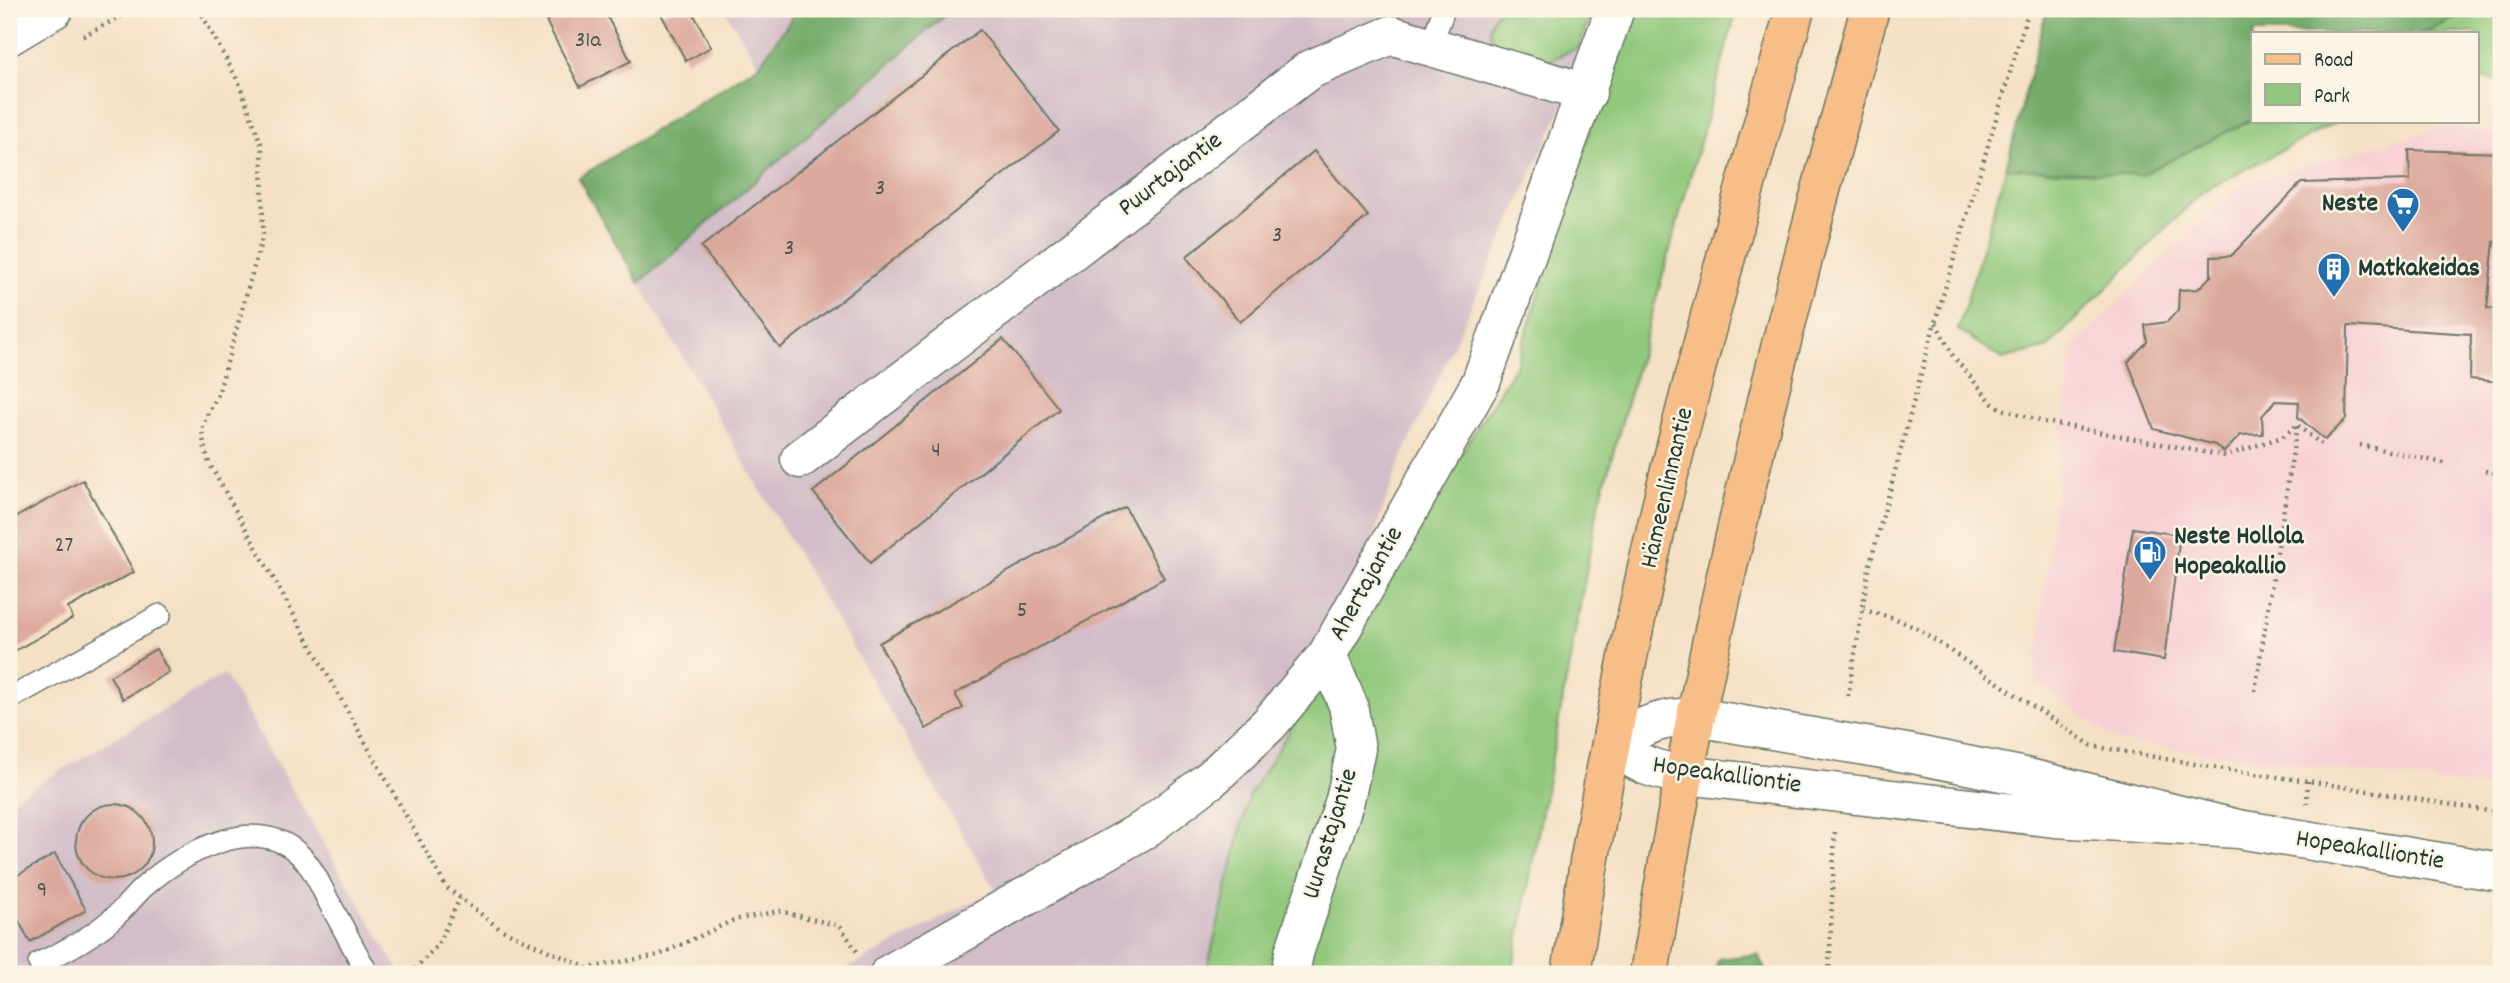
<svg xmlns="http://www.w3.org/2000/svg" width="2510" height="983" font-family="Dekko,sans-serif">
<rect width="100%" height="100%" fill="#fcf5e5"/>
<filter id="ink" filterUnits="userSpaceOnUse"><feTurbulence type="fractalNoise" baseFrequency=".0143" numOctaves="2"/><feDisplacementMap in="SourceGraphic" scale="14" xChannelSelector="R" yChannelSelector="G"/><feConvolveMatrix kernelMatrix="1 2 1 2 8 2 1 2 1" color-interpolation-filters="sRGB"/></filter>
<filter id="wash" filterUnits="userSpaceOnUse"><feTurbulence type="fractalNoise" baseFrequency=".00686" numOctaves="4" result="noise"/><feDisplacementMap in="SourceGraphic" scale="28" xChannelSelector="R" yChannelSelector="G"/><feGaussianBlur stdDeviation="1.57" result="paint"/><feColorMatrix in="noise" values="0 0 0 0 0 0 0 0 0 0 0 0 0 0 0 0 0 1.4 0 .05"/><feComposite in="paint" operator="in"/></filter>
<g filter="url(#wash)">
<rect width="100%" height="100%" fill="#f4e0c4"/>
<path fill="#f7cfd5" d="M2447,126l54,9v655l-384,-49 -82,-61 37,-332 168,-163z"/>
<path fill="#d2bdc8" d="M724,9h74l-39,56z
M952,9h644l-35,101 -162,354 -97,272 -79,238h-386l158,-84 -356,-607z
M224,674l177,300h-392v-173z"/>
<path fill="#91c87b" stroke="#588258" stroke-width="2" d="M1499,9h93l-13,38 -39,18 -38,-5c-11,-19 -19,-32 -3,-51z
M1627,9h110l-139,498 -86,467h-306l43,-178 268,-433z
M2478,9h23v72l-24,-4v-44h-56z
M2253,119v2h85l-136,71 -154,155 -46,12 -44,-29 48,-162 135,7z"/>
<path fill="#74ac6b" stroke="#4a7450" stroke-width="2" d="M798,9h154l-313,274 -61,-105 181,-113z
M2047,9h431l-57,24h-168v86l-112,56 -135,-7z
M1758,954l9,20h-54l6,-15z"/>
<g id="blocks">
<path fill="#dba89b" d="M569,9h34l28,52 -51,26 -34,-66z
M671,9h20l20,38 -25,14 -25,-47z
M980,30l79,101 -279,217 -79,-101z
M2409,150l92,3v87l-7,2 -7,66 14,1v73l-31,-3 1,-45 -123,-8 -2,93 -21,21 -27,-23 1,-15 -24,-1 -13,15 1,18 -22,1 -17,17 -9,-7 -61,-16 -26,-67 19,-20 -2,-17 22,-3 11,-12 1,-20 19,-1 13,-13v-19l20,-1 70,-73 109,-3z
M1314,151l54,65 -128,106 -54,-65z
M1003,339l56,70 -189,154 -57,-71z
M83,480l51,92 -66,36 5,10 -64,36v-133z
M1125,507l39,71 -209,116 8,14 -37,21 -47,-86z
M2133,528l47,7 -16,125 -50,-8z
M156,649l13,23 -46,27 -13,-23z
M76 842a38 38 0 1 1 76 0a38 38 0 1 1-76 0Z
M55,854l31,56 -56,32 -21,-39v-23z"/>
</g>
</g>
<g filter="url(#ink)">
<use href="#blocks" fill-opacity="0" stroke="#6a7666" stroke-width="2"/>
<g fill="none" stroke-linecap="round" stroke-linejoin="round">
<defs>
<path id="service" d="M1430,47l12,-32
M9,699l151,-84
M39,963c25,-11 52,-26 73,-44 13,-10 22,-24 34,-34 37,-33 110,-72 153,-31 14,13 22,33 31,50 13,23 25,47 38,70"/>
<path id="minor" d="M800,459l509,-389 82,-35 196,58
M1696,717l216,37 104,21 222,54 -183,-11 -370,-43c-32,-5 -48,-10 -73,-32 34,-18 45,-25 84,-26z
M2238,829l263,43
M889,974l256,-145 66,-50 58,-55 58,-69 154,-273 134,-373
M1290,974l4,-21 51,-153 11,-51 -8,-44 -21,-50"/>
<path id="tertiary" d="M9,36l45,-27"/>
<path id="primary" d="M1571,974c25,-162 56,-324 94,-484 40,-161 85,-321 130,-481
M1649,974c52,-326 133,-647 221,-965"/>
</defs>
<use href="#service" stroke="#6a7666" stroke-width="24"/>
<use href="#minor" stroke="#6a7666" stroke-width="41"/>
<use href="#tertiary" stroke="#6a7666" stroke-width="41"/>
<use href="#primary" stroke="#6a7666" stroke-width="41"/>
<path stroke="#6a7666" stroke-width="4.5" stroke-dasharray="2 5" stroke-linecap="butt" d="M199,9l40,74 23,63 1,89 -46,163c-18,28 -17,33 -8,65l237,424 54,42 87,39 72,-13 75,-35 45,-9 61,15 18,27
M83,36l52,-27
M1936,323l17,33 40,48 9,5 43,13 180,34 57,-19 15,-12
M2298,426l23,18
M2360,445l89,19
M2485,471l16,3
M1863,610l31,8 24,11 174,117 149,26 67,9 193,32
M2255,691l42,-265
M1848,696l21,-128 66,-246 94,-313
M2307,804l1,-23
M410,974l27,-28 23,-48
M562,974l25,-6
M1829,974l6,-146"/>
<use href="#service" stroke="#fff" stroke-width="21"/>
<use href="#minor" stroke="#fff" stroke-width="38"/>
<use href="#tertiary" stroke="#fff" stroke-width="38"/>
<use href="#primary" stroke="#f7be88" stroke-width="38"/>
</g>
</g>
<defs>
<symbol id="supermarket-pin" viewBox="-11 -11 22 30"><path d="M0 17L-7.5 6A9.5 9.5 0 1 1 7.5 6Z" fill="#1f6fb2" stroke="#fcf5e5"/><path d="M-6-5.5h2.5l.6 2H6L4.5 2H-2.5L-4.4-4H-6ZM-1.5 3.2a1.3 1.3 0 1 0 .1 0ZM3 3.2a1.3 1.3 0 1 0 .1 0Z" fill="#fff"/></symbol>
<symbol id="building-pin" viewBox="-11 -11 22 30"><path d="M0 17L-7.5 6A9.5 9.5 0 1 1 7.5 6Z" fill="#1f6fb2" stroke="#fcf5e5"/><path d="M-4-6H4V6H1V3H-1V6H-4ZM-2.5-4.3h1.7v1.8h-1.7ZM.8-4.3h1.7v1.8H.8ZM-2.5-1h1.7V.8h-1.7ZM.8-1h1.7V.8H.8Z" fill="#fff"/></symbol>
<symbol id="fuel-pin" viewBox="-11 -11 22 30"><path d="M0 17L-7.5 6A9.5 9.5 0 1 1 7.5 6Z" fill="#1f6fb2" stroke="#fcf5e5"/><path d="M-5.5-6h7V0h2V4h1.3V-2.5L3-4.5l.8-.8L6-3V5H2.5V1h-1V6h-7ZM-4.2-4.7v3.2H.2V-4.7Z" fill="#fff"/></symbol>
</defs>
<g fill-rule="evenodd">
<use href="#supermarket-pin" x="2384" y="185" width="38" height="52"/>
<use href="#building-pin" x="2315" y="250" width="38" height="52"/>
<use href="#fuel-pin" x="2131" y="533" width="38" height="52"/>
</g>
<g text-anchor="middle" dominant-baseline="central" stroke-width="5" stroke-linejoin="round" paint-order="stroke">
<g font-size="23" fill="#4e584e">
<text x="588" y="41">31a</text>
<text x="880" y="189">3</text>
<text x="1277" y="236">3</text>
<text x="789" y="249">3</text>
<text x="936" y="451">4</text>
<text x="64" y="546">27</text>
<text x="1022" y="611">5</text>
<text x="42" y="891">9</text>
</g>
<g font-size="26" fill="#1f3d34" stroke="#fcf5e5">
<text transform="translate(1171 175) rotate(-37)">Puurtajantie</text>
<text transform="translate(1668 488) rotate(-77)">Hämeenlinnantie</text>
<text transform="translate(1367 584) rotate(-61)">Ahertajantie</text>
<text transform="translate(1727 776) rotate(8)">Hopeakalliontie</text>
<text transform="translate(1331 834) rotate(-73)">Uurastajantie</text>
<text transform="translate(2370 851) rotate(9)">Hopeakalliontie</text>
</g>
<g font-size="26" font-weight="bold" fill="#1f3d34" stroke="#fcf5e5" text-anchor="start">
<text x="2378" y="204" text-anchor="end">Neste</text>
<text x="2358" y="269">Matkakeidas</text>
<text x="2174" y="537">Neste Hollola<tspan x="2174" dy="30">Hopeakallio</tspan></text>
</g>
</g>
<rect width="2510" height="983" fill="none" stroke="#fcf5e5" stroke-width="35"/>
<rect x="2251" y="32" width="228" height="91" fill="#fcf5e5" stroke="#a4ab9e" stroke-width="2"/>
<rect x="2265" y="54" width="35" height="10" fill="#f7be88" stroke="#a4ab9e" stroke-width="2"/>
<text x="2314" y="66" font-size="21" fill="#1f3d34">Road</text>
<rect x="2265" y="84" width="35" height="21" fill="#91c87b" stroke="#a4ab9e" stroke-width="2"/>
<text x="2314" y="102" font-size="21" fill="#1f3d34">Park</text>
</svg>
